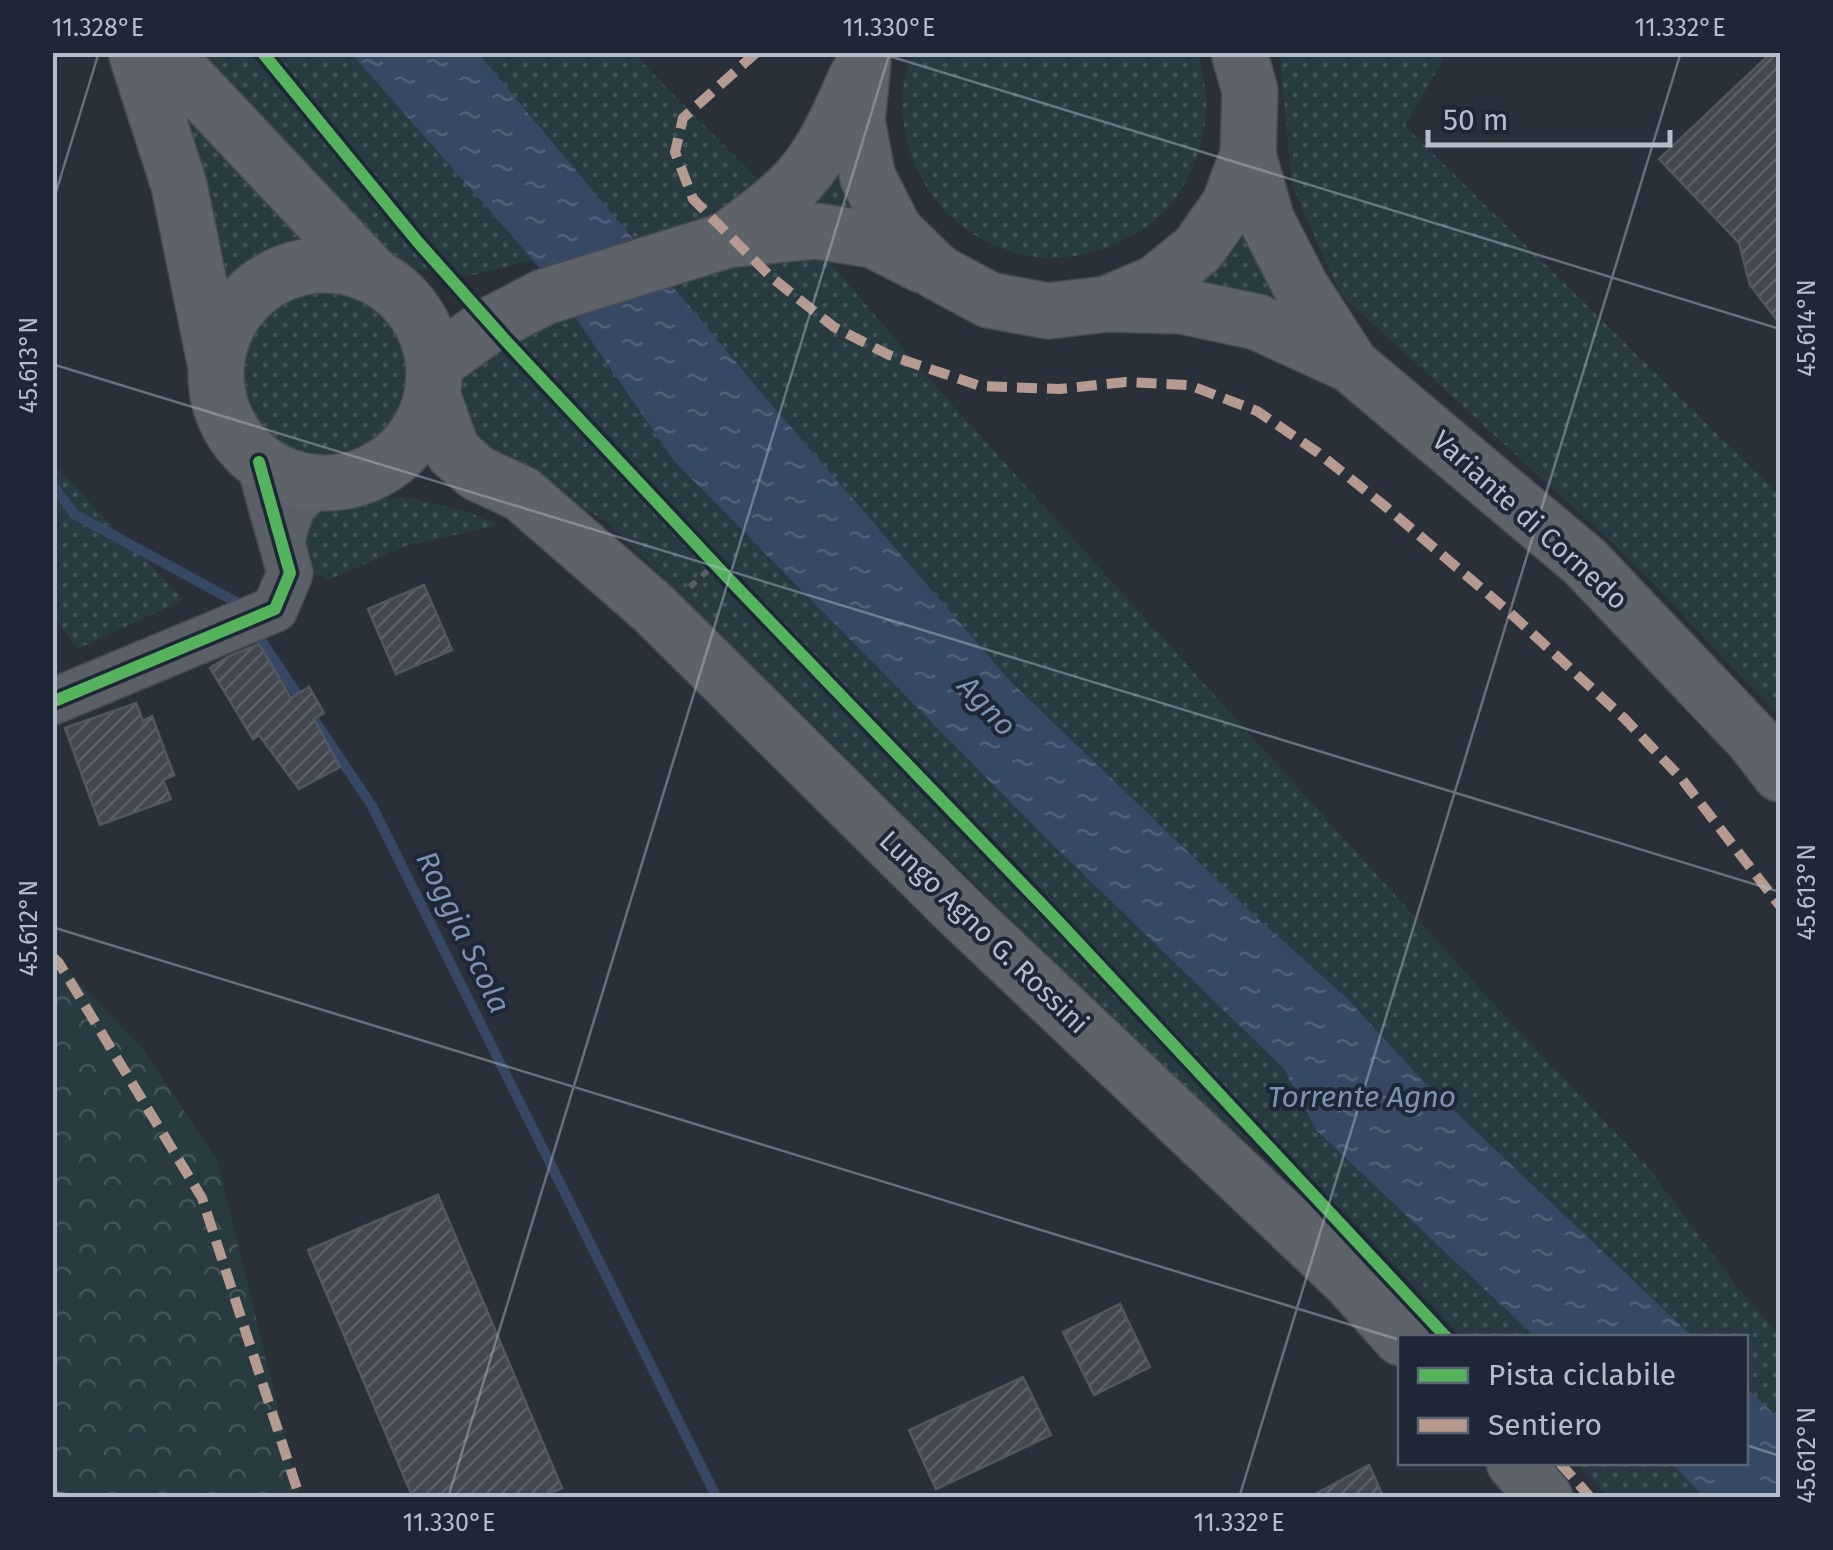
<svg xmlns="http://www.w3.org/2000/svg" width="1833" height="1550" font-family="'Fira Sans',sans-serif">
<defs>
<pattern id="green-dots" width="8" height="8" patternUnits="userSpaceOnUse" patternTransform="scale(2.5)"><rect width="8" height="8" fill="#273b40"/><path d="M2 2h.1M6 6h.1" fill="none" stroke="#44555a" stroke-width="1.8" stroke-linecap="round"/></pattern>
<pattern id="forest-crowns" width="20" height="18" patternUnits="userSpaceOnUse" patternTransform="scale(2.5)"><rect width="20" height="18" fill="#273b40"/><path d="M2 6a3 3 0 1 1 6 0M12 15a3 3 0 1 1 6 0" fill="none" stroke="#44555a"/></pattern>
<pattern id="water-ripples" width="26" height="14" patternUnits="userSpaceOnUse" patternTransform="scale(2.5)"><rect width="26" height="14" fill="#374864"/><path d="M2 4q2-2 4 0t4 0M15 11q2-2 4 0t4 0" fill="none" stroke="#526079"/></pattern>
<pattern id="building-hatch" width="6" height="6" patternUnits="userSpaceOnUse" patternTransform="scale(2.5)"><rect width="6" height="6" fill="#434850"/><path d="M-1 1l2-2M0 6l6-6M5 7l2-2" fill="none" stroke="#5c6068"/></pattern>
</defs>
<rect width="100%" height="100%" fill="#2a303a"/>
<path fill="url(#green-dots)" d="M202,53h149l182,207 -64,16 -78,-10z
M478,53h156c48,53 101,100 148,154l56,-61 29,70 -75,3 147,171 220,244 350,387 139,146 89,120 43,50v83l-34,-33v-49l-53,-1 -271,-257 -74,-81 -93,-83 -244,-234 -240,-278z
M913,53h283l4,7c2,16 8,36 6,52 -2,30 -15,68 -35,92 -29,35 -91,60 -136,53 -87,-14 -142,-90 -131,-176 1,-9 6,-19 9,-28z
M1276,53h171l-42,73 375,370v221l-150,-158 -290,-265 -48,-109 -12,-126z
M154,54l167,187 -60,17 -43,35z
M1250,205l62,118 -123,-39z
M244 375a81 81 0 1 1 162 0a81 81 0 1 1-162 0Z
M573,314l101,147 369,374 240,233 34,63 218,206h-74l-115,-124 -145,-107 -594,-584 -82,-48 -43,-19 -28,-40 3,-45 35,-29z
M53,464l131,136 -107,49 -24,-34z
M369,496l43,2 56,14 31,13 -93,21 -78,34 -22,-12 -8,-40 37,-29z
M1576,1463h95l33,34h-96z"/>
<path fill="url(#forest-crowns)" d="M53,956l89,92 75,112 83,337h-247z"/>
<path fill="url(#water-ripples)" d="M351,53h127l293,351 240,278 244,234 93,83 74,81 271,257h-158l-218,-206 -34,-63 -240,-233 -369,-374 -101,-147 -40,-54z
M1746,1387l34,33v77h-76l-33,-34 75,-1z"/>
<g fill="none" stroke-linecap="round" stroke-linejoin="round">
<path stroke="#374864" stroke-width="10" d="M52,484l22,30 162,88 7,11
M255,631l117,175 345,692"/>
</g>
<path fill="url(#building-hatch)" stroke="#525861" stroke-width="2.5" d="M1772,52h8v272l-30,-39 -11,-42 -80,-84z
M424,585l28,65 -56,24 -28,-65z
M259,644l32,54 18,-11 15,26 -10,6 26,48 -41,22 -40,-54 -6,4 -43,-71 17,-11z
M136,703l7,18 9,-5 22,59 -11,5 8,19 -71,26 -35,-97z
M438,1195l124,293 -23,10h-126l-105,-248z
M1120,1304l30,63 -56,28 -31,-63z
M1023,1377l28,58 -115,54 -27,-59z
M1369,1465l15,33h-76z"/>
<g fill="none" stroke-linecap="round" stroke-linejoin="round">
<defs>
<path id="minor" d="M282,540c8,-30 11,-43 40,-56
M52,702l223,-93 15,-36 -31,-111"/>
<path id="major" d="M136,52l43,133 36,177
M163,52l211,224
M863,62l-6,59 11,57 27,53 42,41 52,28 59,11 59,-7 49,-21 42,-34 31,-44 19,-50 2,-64 -11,-39
M1248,155l19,66 34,66 50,78
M727,240c20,-16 42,-31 61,-49 33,-31 50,-72 68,-113
M216 374a109 109 0 1 1 218 0a109 109 0 1 1-218 0Z
M1107,304l75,2 75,16 94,43 234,197 168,177 27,35
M435,364l51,-37 58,-30 183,-57 89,-9 57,9 49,25
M433,397l20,55 24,21 45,21 131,114 307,304 390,369 51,57
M1514,1462l31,36"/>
</defs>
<use href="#minor" stroke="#474b53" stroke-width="48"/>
<use href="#major" stroke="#454b53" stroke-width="58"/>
<path stroke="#595f65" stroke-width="6" stroke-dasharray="8 8" stroke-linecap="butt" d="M690,587l25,-23"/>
<use href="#minor" stroke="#5b6068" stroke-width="45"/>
<use href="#major" stroke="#5e6269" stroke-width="55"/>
<path stroke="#b69a8f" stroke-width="10" stroke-dasharray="20 10" stroke-linecap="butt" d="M757,52l-74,66 -8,34 18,47 78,78 63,50 55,28 91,31 79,3 67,-7 63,3 68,26 60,41 69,55 122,104 116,107 57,60 99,128
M52,956l7,7 143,235 98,300
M1559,1462l32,36"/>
<defs>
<path id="cycleway" d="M262,52l155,189 89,100 222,237 326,339 393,421
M52,702l223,-93 15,-36 -31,-111"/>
</defs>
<use href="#cycleway" stroke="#1d2735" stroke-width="19"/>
<use href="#cycleway" stroke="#56b35d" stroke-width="12"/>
</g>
<path fill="none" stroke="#b5bdcb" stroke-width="2.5" stroke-opacity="0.45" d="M876,52l904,277M52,205l47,-153M52,364l1728,528M52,927l1348,413M1746,1445l34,11M52,1491l23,7M448,1498l442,-1446M1239,1498l442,-1446"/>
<g text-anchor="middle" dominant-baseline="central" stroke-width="8" stroke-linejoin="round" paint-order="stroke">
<g font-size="28" fill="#b5bdcb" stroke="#1d2735">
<text transform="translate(1530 520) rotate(42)">Variante di Cornedo</text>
<text transform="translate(984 932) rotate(44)">Lungo Agno G. Rossini</text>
</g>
<g font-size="30" font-style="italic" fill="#7c92b2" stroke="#1d2735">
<text transform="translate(987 706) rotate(47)">Agno</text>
<text transform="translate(463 932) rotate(64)">Roggia Scola</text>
<text x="1362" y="1097">Torrente Agno</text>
</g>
</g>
<rect width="1833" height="1550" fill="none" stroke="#1d2735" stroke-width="110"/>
<rect x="1398" y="1335" width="350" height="130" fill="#1d2735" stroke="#5a6371" stroke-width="2.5"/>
<rect x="1418" y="1368" width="50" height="15" fill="#56b35d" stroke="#5a6371" stroke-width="2.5"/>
<text x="1488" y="1385" font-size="30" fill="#b5bdcb">Pista ciclabile</text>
<rect x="1418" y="1418" width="50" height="15" fill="#b69a8f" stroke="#5a6371" stroke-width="2.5"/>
<text x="1488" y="1435" font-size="30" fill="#b5bdcb">Sentiero</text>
<path d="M1428 130v15h242v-15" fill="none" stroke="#b5bdcb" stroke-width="5"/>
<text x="1443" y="130" font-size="30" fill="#b5bdcb" stroke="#1d2735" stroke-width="8" paint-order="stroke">50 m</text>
<rect x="55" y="55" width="1723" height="1440" fill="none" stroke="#b5bdcb" stroke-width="4"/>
<g font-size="25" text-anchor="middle" fill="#b5bdcb">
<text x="98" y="36">11.328°E</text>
<text x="889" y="36">11.330°E</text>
<text x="1680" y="36">11.332°E</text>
<text transform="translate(1806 328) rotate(-90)" y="9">45.614°N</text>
<text transform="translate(28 365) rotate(-90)" y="9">45.613°N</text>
<text transform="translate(1806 892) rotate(-90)" y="9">45.613°N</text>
<text transform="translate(28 928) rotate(-90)" y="9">45.612°N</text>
<text transform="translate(1806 1455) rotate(-90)" y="9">45.612°N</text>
<text x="449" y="1531">11.330°E</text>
<text x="1239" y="1531">11.332°E</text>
</g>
</svg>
